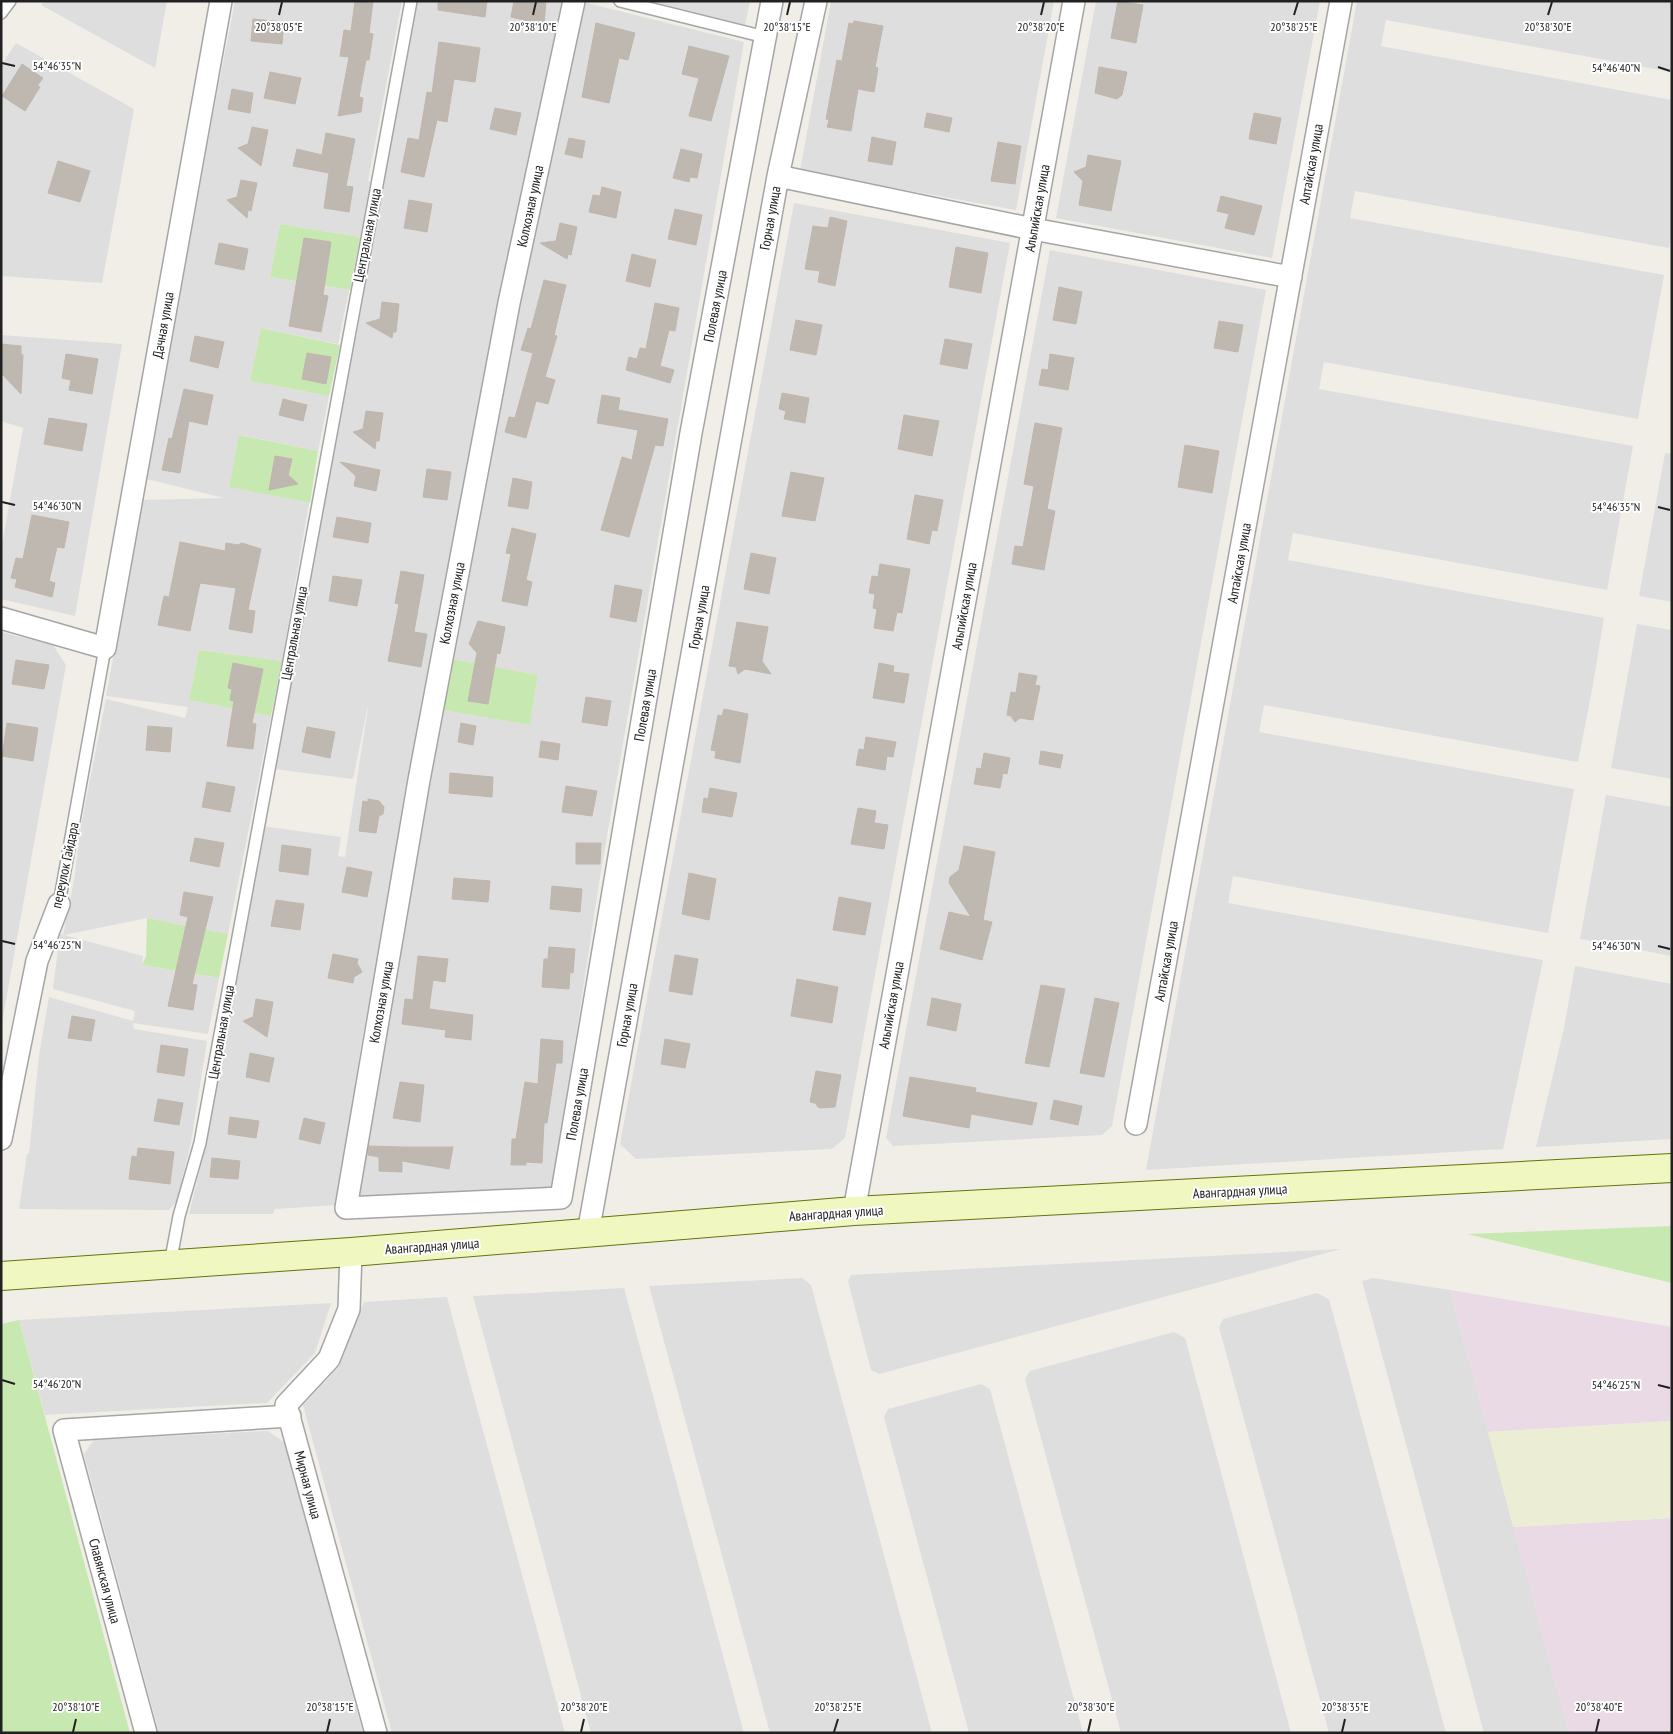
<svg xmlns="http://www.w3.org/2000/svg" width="1673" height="1734" font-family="'PT Sans Narrow',sans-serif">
<rect width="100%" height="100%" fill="#f1eee8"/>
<path fill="#dfdede" d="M44,1h123l-12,67 -114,-63z
M235,1h167l-34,180 7,1 -15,55 -80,-13 -10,53 79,13 -11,54 -77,-16 -11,53 79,15 -11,55 -78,-16 -11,51 80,17 -27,158 -83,-11 -10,50 82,16 -43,218 -81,-16 -83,17 79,21 -1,9 77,13 -11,56 -75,-11 1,6 73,12 -16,101 -14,59 -8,9 -150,-1 8,-55h2l10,-99 10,-58 84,24 2,-10 -82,-22 7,-55 3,1 11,-55 7,-55 25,-126 79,19 3,-11 -82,-11 32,-170 2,-26 84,-2 -77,-19 67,-370z
M416,1h149l-35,150 -89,475 -34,153 -13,86h2l-34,174 -26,166 -61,4 -2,5h-84l17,-69 17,-109 39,-210 79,11 -3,19 7,1 24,-156 -16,78 -79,-10 67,-373 15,-58z
M650,1h100l-5,24z
M831,1h223l-38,209 -216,-39z
M1096,1h224l-48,257 -216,-40z
M1357,1h315v71l-286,-52 -5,26 291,54v133l-3,15 -314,-57 -5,27 314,57 -26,144 -314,-57 -5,27 314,57 -26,144 -314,-57 -5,27 316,58 -12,72 -14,72 -314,-57 -5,27 315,57 -26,144 -315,-57 -5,27 315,57 -40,189 -357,21z
M583,2l161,40 -144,835 -48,317 -195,8 57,-342 28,-150 88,15 8,-50 -86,-16 57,-307z
M16,43l118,66 -32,174 -101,-7v-211z
M794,203l216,40 -165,895 -13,11 -196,10 -16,-15z
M1050,250l216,40 -154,836 -10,9 -209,11 -7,-8z
M1,335l121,9 -47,272 -74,-17v-49l22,-122 -22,-7z
M1665,453l7,1v148l-33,-6z
M1637,624l35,6v149l-61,-11z
M1,632l52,13 13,20 -65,363z
M1606,795l66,12v149l-92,-17z
M1575,966l97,18v155l-136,8 28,-119z
M1341,1249l-462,125 -8,-4 -23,-89 3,-6z
M802,1278l9,7 121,448h-162l-121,-447z
M1373,1278l77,12 119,443h-85l-122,-452z
M624,1288l111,412 9,33h-153l-118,-437z
M1317,1293l12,6 117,434h-117l-110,-406 4,-8z
M447,1297l15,56 103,380h-173l-76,-280 -13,-48 36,-38 25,-65z
M331,1303l-16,50 -48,50 -97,5 -125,7 -26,-95z
M1174,1332l11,6 106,395h-170l-96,-354 5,-8z
M981,1384l9,5 93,344h-114l-85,-316 4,-8z
M268,1431l17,12 78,290h-204l-75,-279 10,-14z"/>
<path fill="#e9dae6" d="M1450,1290l222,37v94l-184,11z
M1672,1518v215h-103l-56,-206z"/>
<path fill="#ebeed5" d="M1672,1421v97l-159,9 -25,-95z"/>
<path fill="#c8e8b1" d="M280,224l80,13 -10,53 -80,-13z
M261,328l79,17 -11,51 -79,-15z
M239,435l79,16 -8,52 -81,-16z
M199,650l83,11 -11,55 -82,-16z
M452,659l86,16 -8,50 -88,-15z
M147,918l81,16 -9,44 -77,-13 4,-9z
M1672,1226v57l-205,-49z
M19,1320l111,413h-129v-409z"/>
<path fill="#beb8b1" stroke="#c2b6ab" d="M355,1h18l-4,32 4,1 -4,26h-3l-7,37 4,1 -2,14 -23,4 11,-59 -9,-1 4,-26 7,1z
M438,1h49l-2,16 -47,-7z
M514,1h32l-2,24 -33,-8z
M1118,1l25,4 -7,38 -25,-5z
M253,19l31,3 -2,22 -31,-3z
M854,21l29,5 -8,41 3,1 -4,24 -16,-3 -7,42 -24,-4 2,-7 -3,-1 11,-59 5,1 7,-38 4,1z
M596,23l39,10 -7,27 -9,-2 -10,45 -27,-6z
M439,42l41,6 -5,34 -21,-3 -7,43 -10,-2 -13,57 -23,-5 7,-34 11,2 8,-48 5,1z
M689,46l40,10 -18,65 -22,-5 10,-38 -17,-4z
M22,64l21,14 -6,8 3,1 -15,24 -23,-15z
M1099,67l28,5 -5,23 -5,4 -22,-6z
M270,72l31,6 -6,26 -31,-6z
M232,89l21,4 -3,20 -22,-4z
M495,108l26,5 -5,22 -26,-6z
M927,113l25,5 -3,14 -25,-5z
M1254,113l27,5 -5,26 -27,-5z
M252,127l16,3 -7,36 -23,-18 10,-4z
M326,133l29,6 -9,47 7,1 -4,25 -25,-4 5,-35 -36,-7 4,-17 25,6z
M872,137l24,5 -4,23 -24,-4z
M569,138l16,3 -3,17 -17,-4z
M998,142l23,4 -6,38 -24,-3z
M681,149l21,5 -5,24 -7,-1 -1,5 -16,-4z
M1088,155l33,6 -10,50 -32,-6 4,-24 -9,-9 12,-5z
M58,161l32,10 -10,31 -32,-9z
M241,180l16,3 -6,28 -3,-1 -1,8 -20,-18 10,-3z
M602,187l19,5 -5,26 -27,-6 4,-17 7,1z
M1221,196l41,10 -8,29 -29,-7 4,-14 -12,-3z
M409,200l23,4 -5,28 -23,-4z
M675,209l27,6 -6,30 -28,-6z
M830,217l17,4 -12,65 -17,-4 2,-11 -15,-2 8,-43 15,2z
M560,223l17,4 -6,28 -3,-1 -1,5 -27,-16 16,-2z
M304,238l27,4 -8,53 5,1 -7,36 -32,-6z
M219,243l29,6 -4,21 -29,-6z
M956,247l32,6 -7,40 -32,-6z
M632,254l24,6 -6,27 -24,-6z
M544,280l22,5 -12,50 3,1 -12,41 10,3 -7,24 -12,-3 -10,37 -21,-6 4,-15 6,1 18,-65 -12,-3 7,-22 3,1z
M1059,287l23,5 -6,32 -23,-4z
M382,302l17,2 -3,28h-3l-1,6 -26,-15 14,-4z
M655,303l24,5 -4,23 -6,-1 -9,36 14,4 -4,13 -44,-13 3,-13 8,2 3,-11 6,1z
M796,320l26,5 -6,30 -26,-5z
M1219,321l24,4 -5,27 -24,-4z
M195,336l29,6 -6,26 -28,-7z
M945,339l27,5 -5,25 -27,-5z
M1,344l20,2v8l2,1 -2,39 -20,-21z
M307,353l24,4 -5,27 -24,-5z
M66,354l32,5 -6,35 -23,-4 2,-10 -9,-2z
M1050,354l24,4 -6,32 -29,-5 3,-16 6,1z
M184,389l29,6 -6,30 -18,-4 -9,52 -18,-3 7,-32 3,1z
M782,393l27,5 -4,25 -21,-4 2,-8 -7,-2z
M602,395l18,3 -2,12 50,9 -5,27 -8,-1 -26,92 -28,-7 21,-73 10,3 6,-30 -41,-7z
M283,399l24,6 -4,16 -24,-6z
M366,411l17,2 -4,28h-3l-1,8 -22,-17 10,-3z
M904,415l35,6 -7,35 -34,-7z
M49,418l38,6 -5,27 -38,-7z
M1035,423l27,5 -15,81 8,2 -11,59 -32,-6 3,-18 8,1 11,-61 -10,-2z
M1185,445l34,6 -7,42 -34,-6z
M275,456l17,3 -4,16 10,9 -29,6z
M340,462l40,8 -4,21 -22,-5 2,-10z
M427,469l24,3 -4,28 -24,-3z
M791,472l33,6 -9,43 -33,-5z
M513,478l19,4 -4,27 -20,-3z
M915,495l28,5 -6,31 -5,-1 -3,14 -22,-5z
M32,515l37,7 -5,26 -7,-1 -8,34 6,2 -3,14 -37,-10 2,-8 -6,-1 5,-20 7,1z
M337,517l34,6 -3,20 -35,-6z
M512,528l24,6 -10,46 6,2 -5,24 -25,-5 9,-47 -5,-1z
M180,542l45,9 1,-8 12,2 4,-2 19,6 -13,61 7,1 -3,22 -23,-4 7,-41 -36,-5 -10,48 -32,-6 6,-29 5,1z
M751,553l25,5 -7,36 -25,-5z
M880,564l30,5 -8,44 -5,-1 -4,19 -19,-3 3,-19 -4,-1 2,-14 -6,-1 3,-17 6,1z
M401,571l23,4 -10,57 13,2 -6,33 -33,-6 11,-57 -4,-1z
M333,576l29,4 -5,26 -28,-5z
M615,585l27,5 -6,32 -26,-5z
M478,621l27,6 -5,27 -3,-1 -9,51 -20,-3 9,-48 -8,-9z
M737,622l31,5 -6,34 9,13 -26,-5 -7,5 -2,-7 -7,-1z
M16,660l33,5 -5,24 -32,-5z
M233,663l30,6 -11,54 4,1 -3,25 -26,-3 7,-45 -4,-1 2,-11 -4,-1z
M879,663l15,3 -1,6 16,2 -5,29 -31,-5z
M1019,673l18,3 -2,9 5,1 -7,34 -13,-2 -5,4 -4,-6 -4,-1 4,-23 5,1z
M586,697l25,4 -4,25 -25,-4z
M724,709l24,5 -8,49 -25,-5 1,-7 -5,-1 7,-35 4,1z
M7,723l31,5 -5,33 -31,-5z
M461,723l15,3 -3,19 -15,-3z
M148,726l24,2 -2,24 -24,-2z
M307,727l28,5 -5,26 -28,-6z
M866,737l30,5 -3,15 -6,-1 -2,14 -29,-5 3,-16 5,1z
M541,741l19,3 -2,16 -19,-3z
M1041,751l22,4 -3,13 -21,-4z
M984,753l26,5 -3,16 -4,-1 -3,15 -26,-4 3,-16 4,1z
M450,773l43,4 -1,20 -43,-4z
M207,782l28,5 -5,25 -28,-5z
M566,786l31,5 -5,25 -30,-4z
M710,788l27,5 -5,24 -30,-5 2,-14 4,1z
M368,799l11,2 5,6 -1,7 -4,2 -3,17 -17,-2 4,-30 5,1z
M858,808l18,3 -2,12 14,2 -4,24 -33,-5z
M195,838l29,5 -5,24 -29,-6z
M576,843h25l-1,21h-24z
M282,845l29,4 -3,26 -29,-4z
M964,846l31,6 -12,68 9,2 -10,38 -42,-11 9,-37 22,5 -22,-34 1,-6 9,-7z
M347,867l25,5 -5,25 -25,-5z
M689,873l27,6 -7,41 -27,-6z
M454,878l36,3 -2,21 -36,-3z
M552,886l30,3 -2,23 -30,-3z
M184,892l29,5 -21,87 5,1 -4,25 -25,-4 20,-89 -8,-2z
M839,897l32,6 -6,32 -32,-5z
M276,900l28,4 -4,26 -29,-4z
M549,947l26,2 -2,24 -3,-1 -1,17 -27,-2 2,-28h4z
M333,954l25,5 -1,4 5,9 -8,5 -1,6 -25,-5z
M675,955l23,4 -6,36 -23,-4z
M418,956l30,3 -3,23 -12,-2 -4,29 44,6 -2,25 -26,-3 1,-7 -44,-6 3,-25 8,1z
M797,979l41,8 -6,36 -41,-7z
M1041,985l24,4 -16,78 -24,-4z
M932,998l29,6 -5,27 -29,-6z
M1095,998l24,5 -15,74 -24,-4z
M256,999l17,3 -6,35 -24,-16 10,-4z
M72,1016l23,4 -4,21 -23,-3z
M541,1039l22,2 -1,22h-6l-9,60h-3l-2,40 -16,-1v3h-15l1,-26h4l9,-57 13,2z
M665,1039l25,5 -5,24 -24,-4z
M161,1045l27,4 -4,27 -27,-4z
M250,1053l24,5 -5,24 -23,-5z
M816,1071l25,4 -6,32 -16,1 -4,-5 -5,-1z
M910,1077l66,11 -1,4 62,11 -5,22 -61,-11 -2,14 -66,-12z
M400,1082l24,3 -4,37 -27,-4z
M158,1099l25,4 -4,22 -25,-4z
M1054,1100l28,6 -4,19 -28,-6z
M230,1117l29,4 -3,17 -28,-4z
M304,1118l21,5 -5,21 -21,-5z
M369,1146l33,1h51l-4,22 -47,-8v11l-23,-1v-14l-11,-2z
M138,1148l36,4 -4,32 -41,-5 3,-23 5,1z
M212,1158l28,3 -2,18 -28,-2z"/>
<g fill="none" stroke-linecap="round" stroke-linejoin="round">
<defs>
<path id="service" d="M620,1l145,36
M1,13l9,-12
M59,904l46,-256
M170,1264l9,-48 21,-73 211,-1142"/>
<path id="minor" d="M574,1l-65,302 -90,477 -73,428 215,-10 130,-765 81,-432
M778,176l255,53 258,48
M1,618l104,30 116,-647
M1136,1124l205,-1123
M1,1139l36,-178 22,-57
M854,1211l220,-1210
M588,1233l190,-1057 38,-175
M351,1252l-2,57 -20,50 -43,46 90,328
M146,1733l-82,-303 226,-14"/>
<path id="secondary" d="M1,1276l350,-24 503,-41 818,-43"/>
</defs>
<use href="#service" stroke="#a5a5a5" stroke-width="14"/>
<use href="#minor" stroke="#a5a5a5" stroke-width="24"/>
<use href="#secondary" stroke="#63750b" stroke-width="30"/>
<use href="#service" stroke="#fff" stroke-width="11"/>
<use href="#minor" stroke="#fff" stroke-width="21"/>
<use href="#secondary" stroke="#f1f7c0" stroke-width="28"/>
</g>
<path fill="none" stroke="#212121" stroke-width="2" d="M279,15l3,-13M533,15l3,-13M787,15l3,-13M1041,15l3,-13M1294,15l4,-13M1548,15l4,-13M2,63l13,3M1658,67l12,4M2,502l13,3M1658,507l12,3M2,941l13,3M1658,946l12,3M2,1380l13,4M1658,1385l12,3M73,1732l3,-13M327,1732l3,-13M581,1732l3,-13M834,1732l4,-13M1088,1732l3,-13M1342,1732l3,-13M1596,1732l3,-13"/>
<g text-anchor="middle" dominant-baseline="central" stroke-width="4" stroke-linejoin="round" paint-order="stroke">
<g font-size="14" fill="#212121" stroke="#fff">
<text transform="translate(1311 164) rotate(-80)">Алтайская улица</text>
<text transform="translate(530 206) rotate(-78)">Колхозная улица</text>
<text transform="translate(1037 208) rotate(-80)">Альпийская улица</text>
<text transform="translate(770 218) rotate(-80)">Горная улица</text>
<text transform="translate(367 235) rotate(-79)">Центральная улица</text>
<text transform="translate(715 306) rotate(-79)">Полевая улица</text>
<text transform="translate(163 325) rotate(-80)">Дачная улица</text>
<text transform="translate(1239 563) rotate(-80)">Алтайская улица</text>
<text transform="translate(452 603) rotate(-79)">Колхозная улица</text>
<text transform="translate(964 606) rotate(-80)">Альпийская улица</text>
<text transform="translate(699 617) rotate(-80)">Горная улица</text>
<text transform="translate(294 633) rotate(-80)">Центральная улица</text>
<text transform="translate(645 705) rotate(-80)">Полевая улица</text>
<text transform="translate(65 865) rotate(-78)">переулок Гайдара</text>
<text transform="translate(1166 961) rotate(-80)">Алтайская улица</text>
<text transform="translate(381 1002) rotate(-80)">Колхозная улица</text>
<text transform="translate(891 1005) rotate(-80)">Альпийская улица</text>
<text transform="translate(627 1015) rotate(-80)">Горная улица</text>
<text transform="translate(221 1032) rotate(-80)">Центральная улица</text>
<text transform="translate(577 1104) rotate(-80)">Полевая улица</text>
<text transform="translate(1240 1191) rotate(-3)">Авангардная улица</text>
<text transform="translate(836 1213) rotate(-4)">Авангардная улица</text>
<text transform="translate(432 1246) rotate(-4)">Авангардная улица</text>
<text transform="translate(308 1485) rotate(75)">Мирная улица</text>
<text transform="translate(105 1581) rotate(75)">Славянская улица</text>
</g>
</g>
<g font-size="12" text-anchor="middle" fill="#212121" stroke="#fff" stroke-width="4" stroke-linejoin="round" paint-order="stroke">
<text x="279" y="31">20°38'05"E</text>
<text x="533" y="31">20°38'10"E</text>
<text x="787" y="31">20°38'15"E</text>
<text x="1041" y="31">20°38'20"E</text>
<text x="1294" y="31">20°38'25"E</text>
<text x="1548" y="31">20°38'30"E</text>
<text x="57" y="70">54°46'35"N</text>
<text x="1616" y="72">54°46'40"N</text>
<text x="57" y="510">54°46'30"N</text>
<text x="1616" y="511">54°46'35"N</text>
<text x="57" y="949">54°46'25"N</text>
<text x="1616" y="950">54°46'30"N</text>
<text x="57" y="1388">54°46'20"N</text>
<text x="1616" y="1389">54°46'25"N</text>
<text x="76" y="1711">20°38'10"E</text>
<text x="330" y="1711">20°38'15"E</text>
<text x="584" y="1711">20°38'20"E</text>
<text x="838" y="1711">20°38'25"E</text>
<text x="1091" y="1711">20°38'30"E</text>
<text x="1345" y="1711">20°38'35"E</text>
<text x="1599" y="1711">20°38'40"E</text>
</g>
<rect width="1673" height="1734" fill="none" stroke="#212121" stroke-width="5"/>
</svg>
